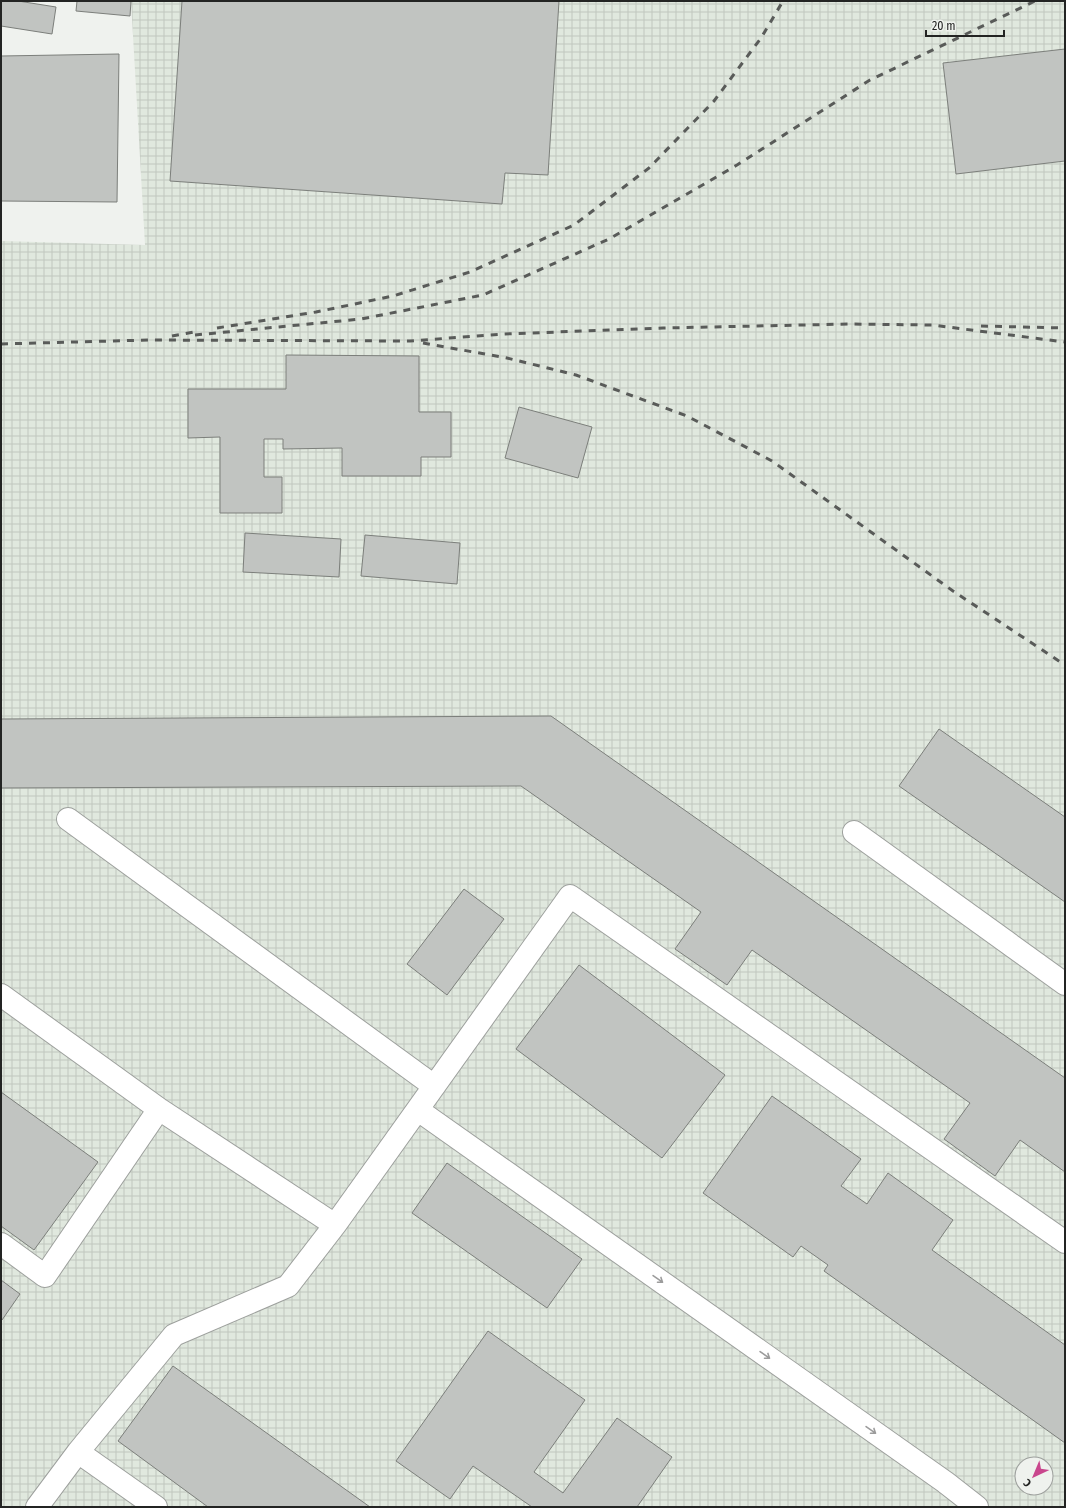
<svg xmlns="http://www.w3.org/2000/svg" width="1066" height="1508" font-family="'Fira Sans Condensed',sans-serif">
<defs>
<pattern id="industrial-grid" width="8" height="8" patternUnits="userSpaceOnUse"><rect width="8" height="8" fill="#e0e8de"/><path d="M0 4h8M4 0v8" fill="none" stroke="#c0c7be"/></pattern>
</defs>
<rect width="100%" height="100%" fill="#eff2ee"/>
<path fill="url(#industrial-grid)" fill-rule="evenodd" d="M131,1h934v1506h-1064v-1266l144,4zM1022,1464h24v24h-24z"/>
<path fill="#c1c4c1" stroke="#7c7f7b" d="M1,1h17l38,6 -4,27 -51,-8z
M77,1h54l-1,15 -54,-5z
M182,1h377l-11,174 -43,-2 -3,31 -332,-23z
M1065,49v112l-109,13 -13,-111z
M119,54l-2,148 -116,-1v-145z
M286,355l133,1v56h32v45h-30v19h-79v-28l-59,1v-10h-19v38h18v36h-62v-76l-32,1v-49h98z
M519,407l73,20 -14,51 -73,-20z
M245,533l96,6 -2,38 -96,-5z
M365,535l95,8 -3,41 -96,-8z
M551,716l514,362v94l-45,-32 -25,36 -51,-37 26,-36 -218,-153 -25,35 -52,-36 26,-37 -180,-126 -520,2v-69z
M939,729l126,88v85l-166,-116z
M464,889l40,30 -57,76 -40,-31z
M579,965l146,110 -63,83 -146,-109z
M1,1092l97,70 -64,88 -33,-24z
M772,1096l89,63 -20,27 26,18 21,-31 65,47 -21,30 133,95v98l-241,-172 4,-6 -27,-19 -8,11 -90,-64z
M447,1163l135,96 -35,49 -135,-95z
M1,1280l19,14 -18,26 -1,-1z
M488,1331l97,69 -51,72 29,21 54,-75 55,39 -35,50h-105l-59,-41 -23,33 -54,-38z
M173,1366l197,141h-162l-90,-66z"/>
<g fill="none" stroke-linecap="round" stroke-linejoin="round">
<defs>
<path id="minor" d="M68,819l366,267
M854,832l211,152
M1,995l158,114 176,116 -47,61 -114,49 -96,117 -41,55
M418,1110l527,372 32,25
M335,1225l235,-329 495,346
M1,1244l44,32 114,-167
M78,1452l78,55"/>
</defs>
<use href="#minor" stroke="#9da09d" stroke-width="24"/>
<use href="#minor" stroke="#fff" stroke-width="22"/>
<path stroke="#595b59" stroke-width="3" stroke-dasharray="7 7" stroke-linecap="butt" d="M981,326l84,2
M217,328l99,-16 77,-16 77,-24 104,-47 75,-57 65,-67 47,-63 22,-37
M195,335l166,-16 122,-24 126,-56 128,-74 133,-85 165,-79
M172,336l27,-5
M423,343l84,15 69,17 111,41 85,45 181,130 112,74
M1,344l147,-4 262,1 94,-7 159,-6 188,-4 81,1 133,17"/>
</g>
<defs><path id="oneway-shaft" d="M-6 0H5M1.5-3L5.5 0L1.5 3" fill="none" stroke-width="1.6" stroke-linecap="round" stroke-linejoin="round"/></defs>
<g stroke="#9c9c9c">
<use href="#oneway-shaft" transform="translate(658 1279) rotate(35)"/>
<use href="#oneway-shaft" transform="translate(765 1355) rotate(35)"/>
<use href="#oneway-shaft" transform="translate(871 1430) rotate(35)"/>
</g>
<rect width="1066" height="1508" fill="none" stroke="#232423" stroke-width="4"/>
<g transform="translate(1034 1476) rotate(224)"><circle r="19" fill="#eff2ee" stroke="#9da09d"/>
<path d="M0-3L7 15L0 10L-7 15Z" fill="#c9468d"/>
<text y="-6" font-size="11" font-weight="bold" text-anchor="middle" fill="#232423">С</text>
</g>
<path d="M926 30v6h78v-6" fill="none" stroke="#232423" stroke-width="2"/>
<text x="932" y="30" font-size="12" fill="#232423" stroke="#eff2ee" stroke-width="3" paint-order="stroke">20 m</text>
</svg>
